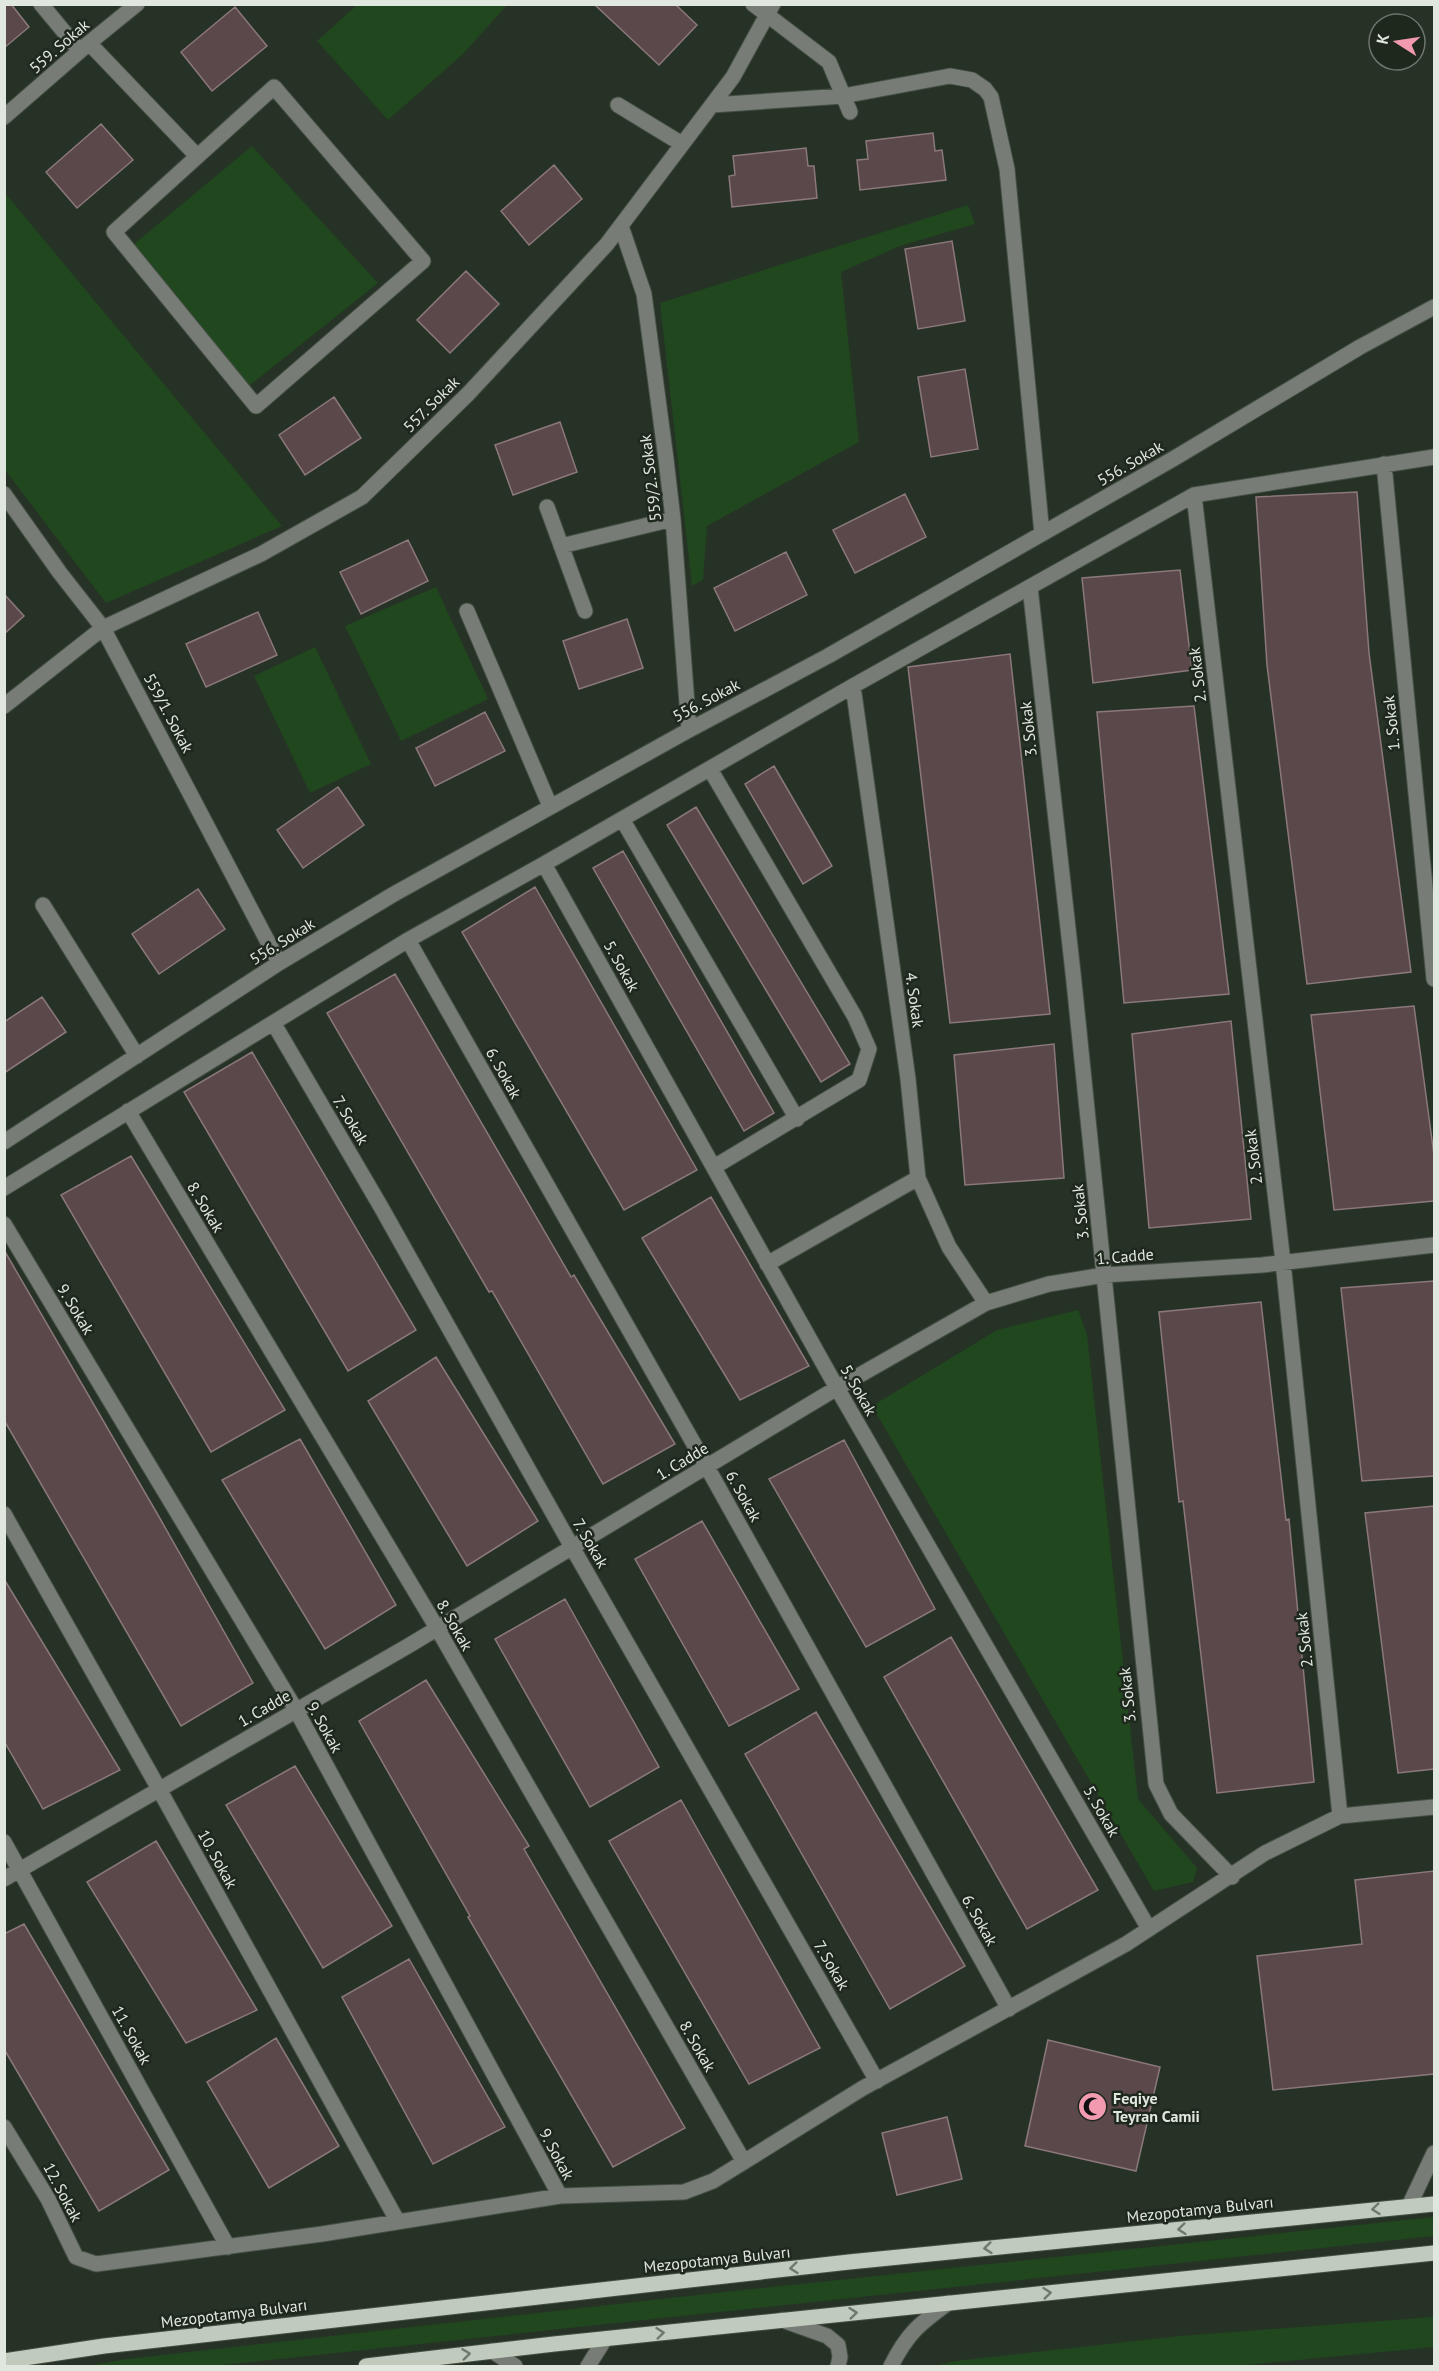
<svg xmlns="http://www.w3.org/2000/svg" width="1439" height="2371" font-family="'PT Sans',sans-serif">
<rect width="100%" height="100%" fill="#273226"/>
<path fill="#20471e" d="M357,5v-1l150,1 -44,49 -75,66 -71,-79z
M252,146l126,137 -129,103 -116,-141z
M4,193h1l277,333 -176,77 -101,-133z
M968,205l7,19 -75,22 -59,26 18,170 -152,84 -4,54 -11,6 -32,-283z
M436,587l52,112 -87,42 -56,-115z
M315,647l56,117 -61,29 -56,-117z
M1078,1310l9,25 51,464 59,69 -4,14 -39,9 -282,-485 125,-76z
M1434,2217v19l-1221,130h-126l40,-7 579,-65z
M1434,2317v30l-198,19h-302l22,-5 224,-25z"/>
<path fill="#5a484b" stroke="#8b787b" stroke-width="1.5" d="M4,4h7l18,23 -25,21z
M594,4h81l22,21 -38,40z
M235,7l32,39 -55,45 -31,-39z
M101,124l32,36 -56,48 -31,-36z
M933,133l2,18 7,-1 4,30 -86,10 -3,-30 11,-1 -2,-18z
M806,148l2,18h6l3,32 -85,9 -3,-31 6,-1 -2,-19z
M554,165l28,34 -53,46 -28,-34z
M952,241l13,80 -47,8 -13,-80z
M466,271l33,33 -49,49 -33,-33z
M965,369l13,80 -47,8 -13,-80z
M334,397l27,41 -56,37 -26,-40z
M560,422l17,50 -64,23 -18,-50z
M1357,492l12,161 42,319 -104,12 -40,-319 -11,-168z
M905,494l21,43 -71,36 -22,-43z
M408,540l20,41 -67,33 -21,-42z
M786,552l21,43 -72,36 -21,-43z
M1180,570l12,100 -99,13 -11,-105z
M4,594l20,22 -20,18z
M258,612l19,43 -71,32 -20,-43z
M627,619l16,49 -64,21 -16,-48z
M1010,654l40,360 -100,9 -42,-356z
M1194,706l35,288 -105,9 -27,-291z
M485,712l20,39 -70,35 -19,-38z
M774,766l58,100 -29,18 -58,-100z
M338,787l26,38 -61,43 -26,-38z
M696,807l154,257 -29,18 -154,-257z
M623,851l151,262 -30,18 -151,-263z
M535,887l162,283 -73,40 -162,-278z
M198,889l27,40 -66,45 -27,-40z
M395,974l176,303 3,-2 101,169 -72,40 -111,-193 -3,1 -162,-279z
M42,997l24,35 -62,41v-51z
M1414,1006l20,149v46l-100,9 -23,-195z
M1231,1021l20,198 -102,9 -17,-194z
M1054,1044l10,134 -99,7 -11,-130z
M252,1052l164,278 -68,41 -164,-279z
M131,1156l154,254 -74,42 -150,-257z
M711,1197l98,169 -69,34 -98,-162z
M4,1250l154,265 95,168 -72,43 -177,-306z
M1434,1281v195l-72,5 -21,-193z
M1261,1302l25,218 3,-1 25,263 -97,11 -34,-292 -4,1 -20,-190z
M436,1357l102,164 -71,45 -99,-165z
M300,1439l96,166 -71,44 -103,-169z
M844,1440l91,169 -69,38 -97,-168z
M1434,1506v263l-36,4 -33,-260z
M702,1521l97,168 -70,37 -94,-167z
M4,1579l116,191 -77,39 -39,-68z
M565,1599l94,168 -69,40 -95,-168z
M951,1637l147,253 -71,39 -143,-252z
M426,1680l103,166 -5,3 161,279 -72,39 -145,-250 2,-1 -111,-195z
M816,1712l149,254 -75,43 -145,-255z
M295,1766l97,160 -69,42 -97,-163z
M681,1800l139,248 -71,36 -140,-243z
M156,1841l101,169 -71,33 -99,-161z
M1434,1871v203l-161,16 -16,-134 105,-12 -7,-64z
M24,1924l145,246 -70,41 -95,-162v-115z
M409,1959l96,168 -72,37 -91,-167z
M276,2038l63,108 -70,42 -62,-106z
M1048,2040l112,27 -24,104 -111,-25z
M947,2117l15,62 -65,16 -15,-62z"/>
<g fill="none" stroke-linecap="round" stroke-linejoin="round">
<defs>
<path id="minor" d="M41,4l39,47
M753,4l76,58 21,50
M89,43l108,113
M274,87l149,174 -167,145 -142,-174z
M618,105l64,39
M712,105l131,-9 107,-20 22,4 13,9 6,8 16,72 35,365
M4,117l85,-74 48,-39
M621,226l23,68 22,165 7,60 16,211
M1384,464l50,515
M4,494l56,79 43,55 176,335
M1194,495l89,767 57,554
M547,507l38,104
M561,546l112,-27
M1030,587l44,395 82,802 15,30 61,63
M467,611l83,195
M853,686l55,393 10,99 31,69 37,56
M4,706l99,-78 158,-74 101,-57 106,-103 139,-150 126,-167 40,-73
M710,769l145,248 14,32 -10,31 -145,87
M622,819l175,300
M544,864l293,524 312,541
M43,905l94,151
M408,940l299,527 302,542
M274,1024l107,183 191,340 305,534
M128,1111l309,517 307,534
M4,1142l275,-179 115,-69 295,-164 139,-74 345,-197 187,-112 74,-40
M4,1188l404,-248 136,-76 309,-178 341,-191 240,-38
M4,1224l292,486 264,486
M767,1264l151,-86
M4,1514l155,275 239,433
M4,1842l224,405
M4,1879l404,-233 429,-258 149,-85 63,-19 55,-9 158,-10 172,-20
M4,2127l44,72 28,58 20,7 226,-30 238,-38 124,-4 29,-11 150,-93 263,-144 139,-91 75,-37 94,-9
M1409,2206l25,-53
M782,2320l45,16 11,9 2,12 -2,9
M492,2351l23,15
M588,2366l17,-27
M891,2366c16,-32 28,-42 57,-63"/>
<path id="major" d="M4,2361l100,-15 745,-84 585,-58
M366,2366l188,-22 880,-91"/>
</defs>
<use href="#minor" stroke="#454f44" stroke-width="17"/>
<use href="#major" stroke="#454f44" stroke-width="17"/>
<use href="#minor" stroke="#777c76" stroke-width="15"/>
<use href="#major" stroke="#c0cbbe" stroke-width="15"/>
</g>
<defs><path id="oneway-chevron" d="M-2-3.5L2.5 0L-2 3.5" fill="none" stroke-width="1.6" stroke-linecap="round" stroke-linejoin="round" transform="scale(1.5)"/></defs>
<g stroke="#6f7a6e">
<use href="#oneway-chevron" transform="translate(1376 2209) rotate(174)"/>
<use href="#oneway-chevron" transform="translate(1182 2229) rotate(174)"/>
<use href="#oneway-chevron" transform="translate(988 2248) rotate(174)"/>
<use href="#oneway-chevron" transform="translate(794 2268) rotate(174)"/>
<use href="#oneway-chevron" transform="translate(1047 2293) rotate(-6)"/>
<use href="#oneway-chevron" transform="translate(853 2313) rotate(-6)"/>
<use href="#oneway-chevron" transform="translate(660 2333) rotate(-6)"/>
<use href="#oneway-chevron" transform="translate(466 2354) rotate(-7)"/>
</g>
<defs>
<symbol id="mosque-disc" viewBox="-11 -11 22 22"><circle r="9.5" fill="#f29aaf" stroke="#1e281d"/><path d="M3.5-4.9A6 6 0 1 0 3.5 4.9A5 5 0 1 1 3.5-4.9Z" fill="#111"/></symbol>
</defs>
<g fill-rule="evenodd">
<use href="#mosque-disc" x="1076" y="2090" width="33" height="33"/>
</g>
<g text-anchor="middle" dominant-baseline="central" stroke-width="5" stroke-linejoin="round" paint-order="stroke">
<g font-size="16" fill="#e0e7df" stroke="#1e281d">
<text transform="translate(59 46) rotate(-41)">559. Sokak</text>
<text transform="translate(431 404) rotate(-45)">557. Sokak</text>
<text transform="translate(1130 463) rotate(-30)">556. Sokak</text>
<text transform="translate(650 478) rotate(-97)">559/2. Sokak</text>
<text transform="translate(1197 675) rotate(-97)">2. Sokak</text>
<text transform="translate(706 700) rotate(-28)">556. Sokak</text>
<text transform="translate(169 713) rotate(62)">559/1. Sokak</text>
<text transform="translate(1391 723) rotate(-96)">1. Sokak</text>
<text transform="translate(1028 729) rotate(-96)">3. Sokak</text>
<text transform="translate(282 941) rotate(-32)">556. Sokak</text>
<text transform="translate(622 966) rotate(61)">5. Sokak</text>
<text transform="translate(915 1000) rotate(82)">4. Sokak</text>
<text transform="translate(504 1073) rotate(61)">6. Sokak</text>
<text transform="translate(351 1120) rotate(59)">7. Sokak</text>
<text transform="translate(1253 1157) rotate(-97)">2. Sokak</text>
<text transform="translate(206 1207) rotate(59)">8. Sokak</text>
<text transform="translate(1080 1212) rotate(-96)">3. Sokak</text>
<text transform="translate(1125 1256) rotate(-5)">1. Cadde</text>
<text transform="translate(76 1309) rotate(59)">9. Sokak</text>
<text transform="translate(859 1390) rotate(60)">5. Sokak</text>
<text transform="translate(682 1461) rotate(-31)">1. Cadde</text>
<text transform="translate(744 1496) rotate(61)">6. Sokak</text>
<text transform="translate(591 1543) rotate(60)">7. Sokak</text>
<text transform="translate(455 1625) rotate(60)">8. Sokak</text>
<text transform="translate(1304 1640) rotate(-96)">2. Sokak</text>
<text transform="translate(1127 1695) rotate(-96)">3. Sokak</text>
<text transform="translate(264 1708) rotate(-30)">1. Cadde</text>
<text transform="translate(325 1727) rotate(61)">9. Sokak</text>
<text transform="translate(1102 1811) rotate(60)">5. Sokak</text>
<text transform="translate(218 1859) rotate(61)">10. Sokak</text>
<text transform="translate(980 1920) rotate(61)">6. Sokak</text>
<text transform="translate(832 1965) rotate(60)">7. Sokak</text>
<text transform="translate(132 2035) rotate(61)">11. Sokak</text>
<text transform="translate(698 2046) rotate(60)">8. Sokak</text>
<text transform="translate(557 2154) rotate(62)">9. Sokak</text>
<text transform="translate(63 2192) rotate(62)">12. Sokak</text>
<text transform="translate(1200 2209) rotate(-6)">Mezopotamya Bulvarı</text>
<text transform="translate(717 2259) rotate(-6)">Mezopotamya Bulvarı</text>
<text transform="translate(234 2313) rotate(-7)">Mezopotamya Bulvarı</text>
</g>
<g font-size="16" font-weight="bold" fill="#e0e7df" stroke="#1e281d" text-anchor="start">
<text x="1113" y="2098">Feqiye<tspan x="1113" dy="18">Teyran Camii</tspan></text>
</g>
</g>
<rect width="1439" height="2371" fill="none" stroke="#e0e7df" stroke-width="12"/>
<g transform="translate(1397 42) rotate(282)"><circle r="28" fill="#1e281d" stroke="#6c746b" stroke-width="1.5"/>
<path d="M0-4.5L10 22L0 15L-10 22Z" fill="#f29aaf"/>
<text y="-9" font-size="16" font-weight="bold" text-anchor="middle" fill="#e0e7df">K</text>
</g>
</svg>
